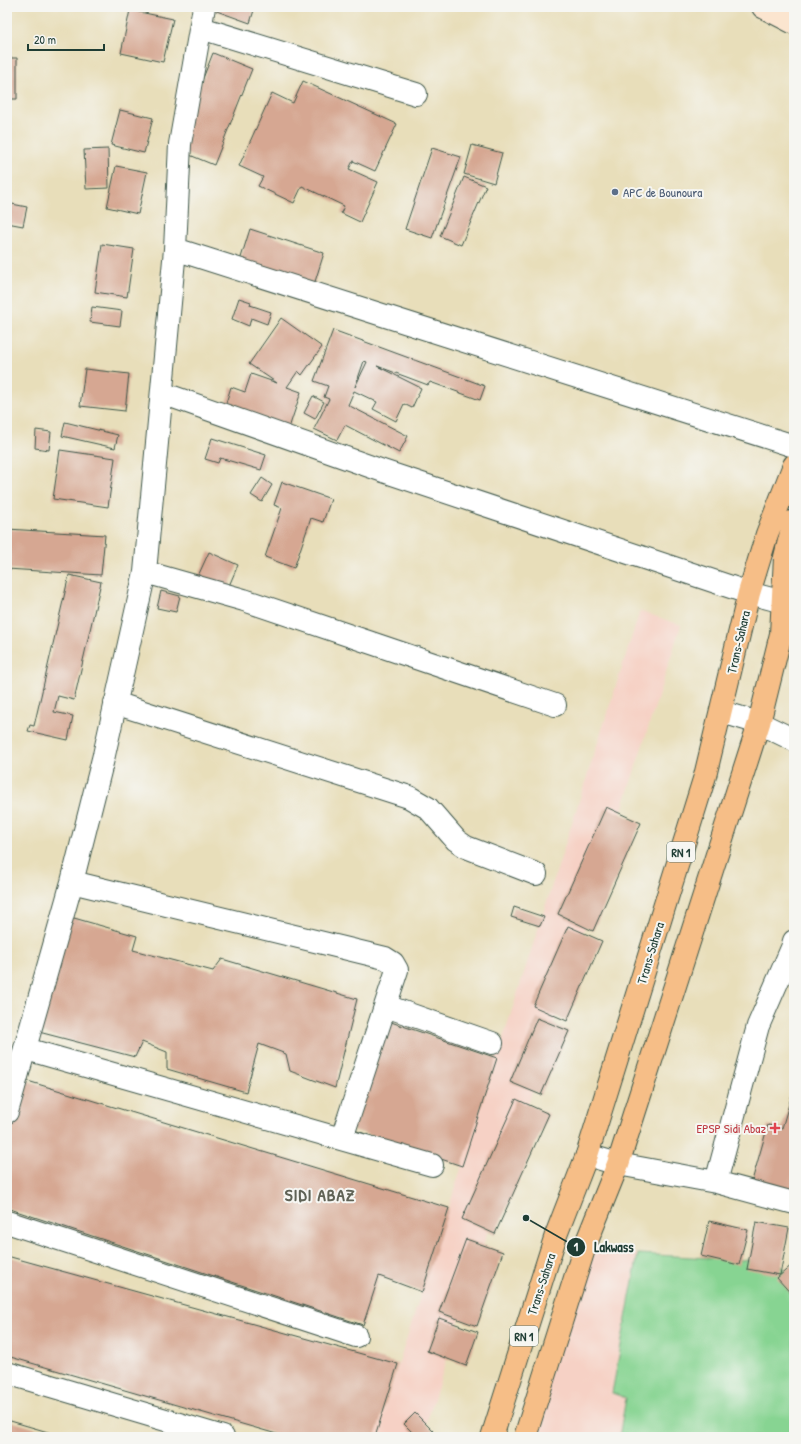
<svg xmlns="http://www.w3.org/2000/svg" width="801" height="1444" font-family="'Patrick Hand',sans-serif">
<rect width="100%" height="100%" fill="#f6f6f2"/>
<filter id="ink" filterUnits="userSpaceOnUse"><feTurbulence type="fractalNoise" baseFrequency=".025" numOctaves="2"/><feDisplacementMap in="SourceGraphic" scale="8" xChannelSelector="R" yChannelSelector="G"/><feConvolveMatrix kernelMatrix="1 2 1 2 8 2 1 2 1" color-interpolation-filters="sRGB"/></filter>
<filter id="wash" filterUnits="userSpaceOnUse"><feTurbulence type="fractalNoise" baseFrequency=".012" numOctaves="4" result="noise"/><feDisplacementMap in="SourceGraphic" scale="16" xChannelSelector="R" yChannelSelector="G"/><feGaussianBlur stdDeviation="0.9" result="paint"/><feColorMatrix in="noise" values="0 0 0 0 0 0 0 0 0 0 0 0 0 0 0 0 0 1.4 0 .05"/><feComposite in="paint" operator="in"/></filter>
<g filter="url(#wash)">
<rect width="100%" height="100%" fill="#e8deba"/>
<path fill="#f6d1c5" d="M640,611l41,14 -259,812h-47z
M591,1244l47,10 -26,139 14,5 -7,39h-89z"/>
<path fill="#87d492" stroke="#538863" d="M638,1254l141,8 15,19v156h-175l7,-39 -14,-5z"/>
<g id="blocks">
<path fill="#d6a792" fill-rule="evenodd" d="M212,7h43l-5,16 -39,-14z
M130,10l43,9 -10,43 -42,-9z
M213,53l39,16 -38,96 -39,-16z
M7,58h10v41h-10z
M303,81l94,43 -22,47 -22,-10 -4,8 29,13 -18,40 -19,-9 3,-7 -42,-20 -8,17 -36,-17 5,-9 -24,-11 33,-73 21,10z
M120,110l33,8 -9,35 -33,-8z
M472,145l30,8 -8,30 -30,-9z
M432,148l29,9 -29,81 -27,-9z
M108,149l1,39 -23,1 -2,-39z
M116,166l31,6 -9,42 -31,-7z
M464,177l22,9 -25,59 -21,-9z
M7,203l20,4 -4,19 -16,-3z
M250,229l74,24 -11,35 -74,-24z
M102,244l32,5 -7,48 -32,-5z
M239,298l12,4 -1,3 21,7 -4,12 -16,-6 -2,8 -17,-7z
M92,307l30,4 -2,15 -30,-4z
M281,318l41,29 -20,28 -4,-4 -11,16 14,5 -12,36 -64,-22 6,-19 14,5 6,-18 26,9 -28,-19z
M333,330l152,56 -5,14 -50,-18 -2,3 -51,-19 44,22 -9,20 -8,-4 -8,17 -23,-12 4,-7 -23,-11 -6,14 60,31 -9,17 -54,-28 -8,15 -23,-11 15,-30 -5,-2 4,-11 -14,-5zM364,361l3,1 -12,25z
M85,369l44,5 -4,37 -45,-5z
M313,396l11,6 -9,17 -11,-6z
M65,422l53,13 -3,13 -53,-12z
M36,430l15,2 -2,18 -14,-2z
M212,438l54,17 -5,15 -41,-12 -2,5 -13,-4z
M60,450l55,8 -7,49 -55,-8z
M262,478l10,7 -10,17 -11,-7z
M282,482l49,17 -8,23 -12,-4 -17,50 -29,-11 17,-49 -8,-3z
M7,529l98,6 -4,40 -94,-6z
M209,552l29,13 -16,37 -30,-13z
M69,575l32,7 -27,118 -16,-4 -4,16 19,4 -5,24 -40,-9 2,-6 4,1z
M161,591l19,5 -4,16 -19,-4z
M606,807l35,16 -48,108 -35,-17z
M514,907l30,10 -4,9 -29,-9z
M67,916l70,20 -4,14 80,21 9,-12 135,40 -22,89 -45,-17 -4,-17 -27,-10 -13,48 -79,-23v-17l-25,-10 -7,15 -100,-26z
M568,926l34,15 -35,80 -34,-15z
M537,1018l32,13 -28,64 -31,-13z
M385,1020l112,38 -35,108 -111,-37z
M21,1079l428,129 -27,84 -43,-16 -16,49 -356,-117v-77z
M792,1094l2,1v98l-42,-12 16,-56 14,3z
M516,1099l33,15 -54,120 -33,-15z
M709,1221l39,9 -9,35 -38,-9z
M756,1222l33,6 -9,47 -33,-6z
M466,1239l37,13 -26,74 -38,-14z
M7,1256l391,108 -23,73h-88l-280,-81z
M794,1263v34l-17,-19z
M439,1318l39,14 -12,34 -39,-15z
M415,1413l19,19 -5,5h-12l-13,-13z
M7,1420l58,17h-58z"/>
</g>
</g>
<g filter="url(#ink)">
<use href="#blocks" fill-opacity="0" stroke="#3d5548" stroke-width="1"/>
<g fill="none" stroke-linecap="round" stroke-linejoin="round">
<defs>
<path id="minor" d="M201,28l215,66
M175,249l619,197
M162,393l221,78 366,122 34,9
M145,572l99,28 311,105
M115,703l294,94 19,11 28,32 10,7 70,27
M722,712l37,11 35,17
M72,882l313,76 8,5 4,7 -55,168
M386,1006l106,37
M26,1049l406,116
M7,1112l65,-230 32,-127 41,-183 30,-323 5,-105 24,-137
M587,1155l31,9 98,18 78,21
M716,1182l42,-156 34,-78 2,-7
M7,1222l349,114
M7,1373l216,64"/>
<path id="secondary" d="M763,7l31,16"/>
<path id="trunk" d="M492,1437l64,-202 31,-80 118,-379 44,-183 18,-59 27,-69
M525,1437l60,-191 33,-82 141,-441 22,-89 4,-77 9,-36"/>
</defs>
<use href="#minor" stroke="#3d5548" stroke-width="24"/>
<use href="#secondary" stroke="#3d5548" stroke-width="24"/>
<use href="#trunk" stroke="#3d5548" stroke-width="24"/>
<use href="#minor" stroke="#fff" stroke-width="22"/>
<use href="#secondary" stroke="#fbe5cf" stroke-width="22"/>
<use href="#trunk" stroke="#f6be87" stroke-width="22"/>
</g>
</g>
<circle fill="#5c6f8a" stroke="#f6f6f2" stroke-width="1.5" cx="615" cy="192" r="4"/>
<path fill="#e0444e" stroke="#f6f6f2" stroke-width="1.5" d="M773 1122h4v4h4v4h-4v4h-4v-4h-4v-4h4z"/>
<g text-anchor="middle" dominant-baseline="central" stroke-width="4" stroke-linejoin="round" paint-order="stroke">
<g fill="#f6f6f2" stroke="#60746d" stroke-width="1">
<rect x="667" y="842" width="28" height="20" rx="3"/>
<rect x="510" y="1326" width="28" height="20" rx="3"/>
</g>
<g font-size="12" font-weight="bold" fill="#1f3d34">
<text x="681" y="852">RN 1</text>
<text x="524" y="1336">RN 1</text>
</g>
<g font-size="13" fill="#4e5e75" stroke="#f6f6f2" text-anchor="start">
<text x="623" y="192">APC de Bounoura</text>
</g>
<g font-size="13" fill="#1f3d34" stroke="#f6f6f2">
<text transform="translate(738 642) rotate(-77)">Trans-Sahara</text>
<text transform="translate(650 953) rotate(-73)">Trans-Sahara</text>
<text transform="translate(541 1284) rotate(-72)">Trans-Sahara</text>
</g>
<g font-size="13" fill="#be3a42" stroke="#f6f6f2" text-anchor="end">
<text x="766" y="1128">EPSP Sidi Abaz</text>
</g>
<g font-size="17" font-weight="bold" letter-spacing="1" fill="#5f6255" stroke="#f6f6f2">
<text x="320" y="1194">SIDI ABAZ</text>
</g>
</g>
<path fill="none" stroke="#1f3d34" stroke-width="1.5" d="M526 1218L576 1247"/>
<g fill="#1f3d34" stroke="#f6f6f2" stroke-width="1.5">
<circle cx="526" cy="1218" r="4"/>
<circle cx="576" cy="1247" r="10"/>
</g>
<g font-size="12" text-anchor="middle" font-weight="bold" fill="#fff">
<text x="576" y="1251">1</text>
</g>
<g font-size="14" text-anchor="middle" font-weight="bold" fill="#1f3d34" stroke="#f6f6f2" stroke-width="4" stroke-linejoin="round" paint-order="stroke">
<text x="614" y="1252">Lakwass</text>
</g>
<rect width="801" height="1444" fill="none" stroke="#f6f6f2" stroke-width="24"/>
<path d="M28 44v6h76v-6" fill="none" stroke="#1f3d34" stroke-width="2"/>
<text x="34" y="44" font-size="12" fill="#1f3d34" stroke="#f6f6f2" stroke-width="3" paint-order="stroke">20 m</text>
</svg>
